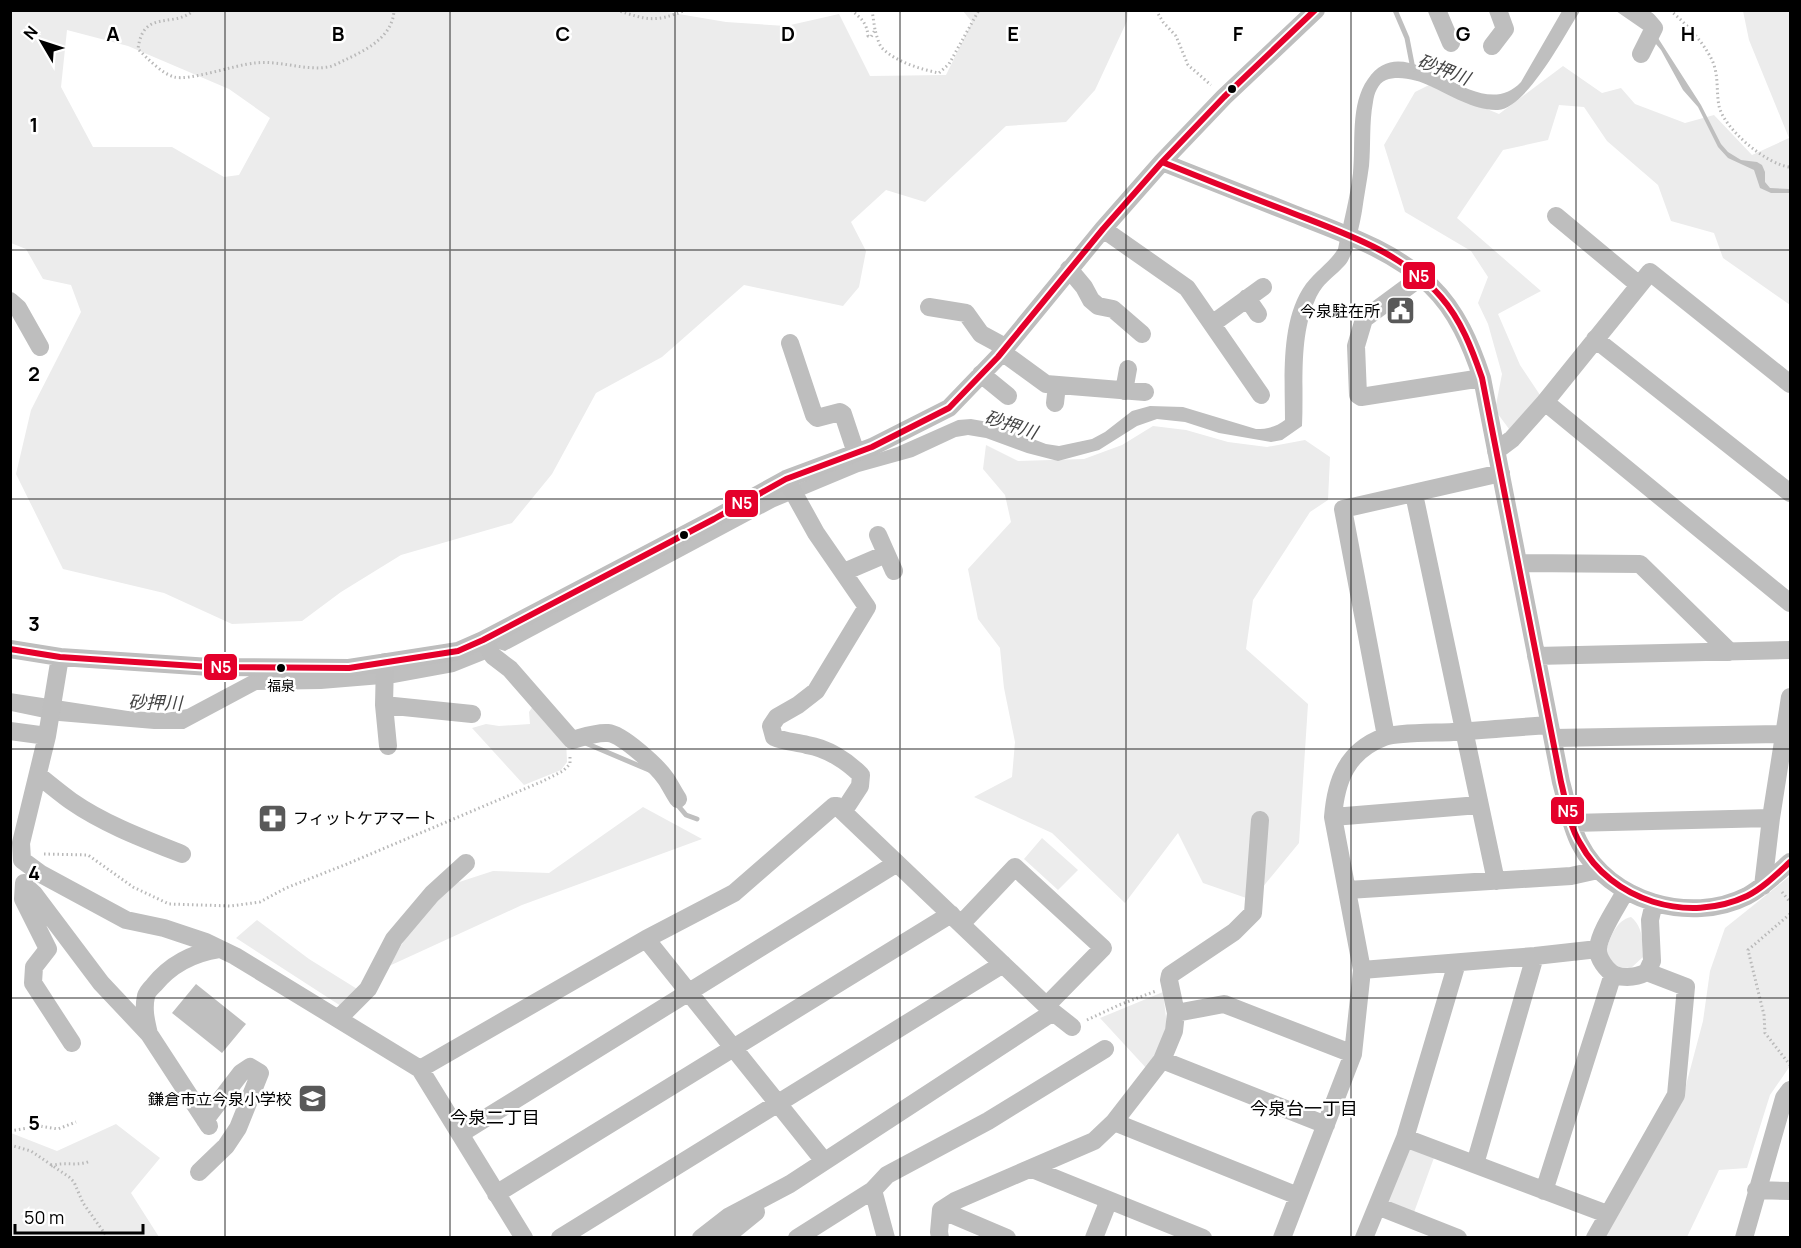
<svg xmlns="http://www.w3.org/2000/svg" width="1801" height="1248" font-family="Manrope,'Noto Sans JP',sans-serif">
<rect width="100%" height="100%" fill="#fff"/>
<path fill="#ececec" fill-rule="evenodd" d="M655,10l71,12 60,4 53,-12 31,62 76,-1 26,-53 -9,-11h165l-1,10 -32,69 -29,32 -60,4 -81,76 -39,-12 -35,32 15,29 -7,36 -16,19 -99,-21 -82,72 -66,36 -44,81 -40,49 -111,32 -60,37 -39,29 -70,3 -68,-31 -101,-24 -47,-95 15,-64 50,-98 -10,-27 -28,-6 -17,-30 -15,-6v-232zM67,30l61,16 101,43 41,29 -31,57 -15,2 -52,-30h-79l-32,-60z
M1743,11h47v294l-67,-47 -9,-25 -43,-12 -13,-36 -51,-44 -23,-34 -25,-2 -11,35 -45,10 -46,68 84,73 -43,23 22,51 20,30 -31,34 -14,-19 7,-36 -14,-50 -10,-21 10,-26 -17,-26 -66,-39 -21,-67 31,-53 14,-7 70,29 64,-48 39,27 19,-5 14,16 50,19 29,-8 38,40 37,-17 -40,-98z
M1153,426l33,4 42,12 39,5 38,-7 25,17 -2,43 -18,12 -57,88 -7,49 62,55 -9,139 -47,57 -49,-17 -25,-50 -53,70 -73,-70 -78,-36 38,-20 3,-35 -11,-54 -4,-40 -22,-29 -10,-50 43,-47 -6,-27 -22,-26 3,-24 32,16 66,-2 38,-14z
M535,703l31,36 1,23 -6,8 -37,15 -52,-57 14,-4 13,2 31,-2 -1,-12z
M643,807l59,32 -180,66 -133,61 22,-37 39,-44 43,-14 56,2z
M1042,838l36,32 -20,20 -34,-31z
M1790,876v190l-20,29 -23,73 -28,2 -32,67 -82,1 35,-67 41,-67 22,-83 7,-50 15,-43z
M1631,917c13,11 11,25 12,40l-12,11 -17,-1 -8,-16c4,-13 10,-31 25,-34z
M257,920l52,39 53,33 -18,16 -108,-70z
M1163,992l5,42 -21,35 -47,-51z
M116,1124l44,34 -29,35 28,44h-148v-104l46,18z
M1413,1146l22,9 -22,60 -23,-9 -3,-7 21,-49z"/>
<path fill="#bfbfbf" d="M1562,11h18c-15,23 -53,97 -82,99 -23,1 -48,-15 -68,-24 -12,-6 -31,-11 -44,-6 -8,3 -12,14 -13,22 -4,21 -2,43 -4,64 -2,15 -5,30 -7,45 -2,12 -9,47 -18,55 -12,13 -21,16 -29,34 -17,38 -11,85 -13,126l-20,14 -11,2 -52,-9 -34,-11 -28,-3 -20,7 -38,24 -41,11 -31,-8 -41,-15 -18,-3 -12,2 -43,20 -54,15 -84,35 -270,144 -10,-3 -6,10 -35,14 -60,11 -73,6 -64,1 -73,39h-30l-95,-8 -48,-10 -1,-18 118,18 38,2 21,-4 62,-33 201,-18 333,-168 71,-29 43,-14 61,-27 13,-1 17,3 58,22 13,2 33,-7 13,-7 27,-21 18,-5 33,1 73,22c11,0 20,-2 29,-9 0,-42 -5,-100 21,-136 10,-13 24,-22 32,-35 5,-25 12,-51 15,-76 3,-30 -3,-69 15,-94 40,-58 108,51 153,3z
M1616,11h11l31,27 43,67 20,39 7,8 13,8 16,2 5,3 3,7v10l5,6 20,1v4h-19l-11,-5 -6,-18 -26,-12 -10,-11 -20,-40 -15,-17 -22,-40 -16,-19z
M196,984l50,40 -24,29 -50,-40z"/>
<g fill="none" stroke-linecap="round" stroke-linejoin="round">
<path stroke="#bfbfbf" stroke-width="5" d="M1395,10l12,28 6,31
M583,742l66,28
M675,802l11,13 11,4"/>
<path stroke="#b9b9b9" stroke-width="3" stroke-dasharray="1.5 3" stroke-linecap="butt" d="M194,10c-20,19 -51,-2 -56,39 9,9 23,24 36,28 16,4 60,-12 81,-14 25,-3 49,8 73,4 6,-1 12,-5 17,-7 21,-10 48,-23 49,-50
M616,10c32,10 38,13 70,0
M851,10c10,8 16,13 17,26l3,1 4,-7c2,6 3,13 7,18 14,14 38,21 57,25l10,-9 30,-54
M872,10l3,20
M1156,10l7,12 13,14 12,29 23,20
M1670,10c17,15 32,30 42,50 7,15 4,30 7,46 5,23 48,59 71,61
M44,854l44,1 45,32 36,17 62,2 29,-4 26,-14 61,-24 194,-82 22,-11 7,-7v-7
M1782,892l8,10
M1790,914l-42,36 16,65 1,18 25,32
M1087,1020l32,-15 37,-14
M10,1131l30,-5 18,3 18,-7
M10,1145l21,6 38,26 5,5 9,21 25,35
M51,1166c13,-5 26,1 39,-5"/>
<path stroke="#bebebe" stroke-width="18" d="M1437,10l14,33
M1633,10l15,11 6,7 -13,26
M1492,46l13,-17 -7,-19
M1162,162c44,17 88,35 132,52 48,19 100,36 137,72 26,25 40,59 51,92l79,404c6,21 9,43 19,62 29,57 110,81 167,52 16,-9 30,-22 43,-34
M1556,216l83,69
M1103,229l84,59 74,107
M1069,269l15,18 7,13 7,6 15,3 29,25
M1421,277l-57,42 -8,27 2,49 3,2 121,-19
M1247,298l11,16
M10,301l8,7 22,39
M929,307l37,6 15,21 24,13
M1212,324l51,-37
M1595,339l195,154
M790,343l24,72 3,3 23,-6 3,2 13,39
M1002,352l44,32 99,8
M981,374l27,22
M1790,384l-140,-112 -105,130 245,201
M1124,391l4,-22
M1055,403l2,-18
M1496,451l16,-12 33,-37
M786,479l30,54 51,74 -51,84 -18,14 -21,12 -6,9 3,11c11,5 22,5 33,8 20,3 40,16 54,30l-1,11 -17,26
M1414,494l82,387
M878,535l16,36
M1519,563l121,1 90,88
M844,572l42,-18
M483,640l10,16 17,13 62,71c11,-3 24,-8 36,-7 14,1 50,34 58,46 4,6 8,14 12,20
M10,649l50,8 150,10 139,1 109,-17 25,-11 231,-121 72,-40 86,-32 77,-39 49,-51 105,-128 59,-67 62,-65 92,-87
M1536,656l254,-6
M60,657l-13,79 -26,107 1,17 19,14 85,46 38,8 42,14 29,14 185,113 104,169
M385,662l-1,43 4,41
M384,705l88,9
M10,731l37,5
M1386,736l-43,-227 158,-36
M1553,738l230,-4
M38,775c11,9 22,18 33,26 33,23 73,38 111,53
M1333,817l146,-12
M1572,823l199,-5
M24,883l-1,16 25,50 -14,18 -1,16 39,60
M24,885l10,9 67,89 48,51 60,92
M1763,886l8,-68 19,-121
M1348,890l223,-14 27,-6
M961,924l54,-57 88,81 -56,57
M646,939l178,222
M1362,970l173,-14 63,-7
M1647,972l5,-11 -2,-41 4,-17
M1176,1013l-7,-33 1,-5 64,-43 19,-19 7,-93
M338,1019l30,-30 26,-50 38,-45 34,-31
M149,1034c-3,-13 -6,-24 -3,-38 1,-4 5,-8 8,-11 17,-21 39,-32 65,-36
M1162,1060l164,65
M420,1069l226,-130 88,-46 100,-87h3l216,206 19,15
M1114,1122l184,74
M460,1134l437,-271
M1405,1138l202,76
M1475,1164l60,-208
M1032,1169l171,69
M199,1172l27,-26 12,-18 22,-55 -10,-6 -9,6 -36,47
M873,1190l13,48
M1756,1190l34,1
M1544,1191l69,-217
M496,1194l455,-280
M1377,1206l81,32
M941,1210l66,28
M560,1238l443,-274
M701,1238l27,-21 62,-33 263,-172
M724,1238l32,-26
M797,1238l76,-48 14,-15 101,-54 117,-72
M940,1238l-1,-6 2,-22 14,-9 139,-60 20,-19 48,-62 12,-29 2,-18 48,-9 129,50
M1094,1238l15,-38
M1282,1238l71,-184 9,-84 -29,-153c3,-37 14,-66 51,-80 13,-5 54,-4 69,-5 33,-2 65,-5 97,-7
M1364,1238l41,-100 52,-175
M1595,1238l81,-143 10,-108 -39,-15c-10,5 -20,7 -32,3 -8,-4 -18,-17 -17,-27 2,-17 19,-41 27,-56
M1744,1238l40,-140 6,-8"/>
<defs>
<path id="bus-1" d="M1162,162c40,16 80,32 120,47 55,22 119,41 159,88 20,23 31,52 41,81l79,404c5,20 8,43 19,61 31,58 108,81 167,53 16,-8 30,-22 43,-34
M10,649l50,8 150,10 139,1 109,-17 25,-11 231,-121 72,-40 86,-32 77,-39 49,-51 105,-128 59,-67 62,-65 91,-87"/>
</defs>
<use href="#bus-1" stroke="#fff" stroke-width="10"/>
<use href="#bus-1" stroke="#e4002b" stroke-width="6"/>
</g>
<path fill="none" stroke="#000" stroke-width="1.5" stroke-opacity="0.55" d="M225,10v1228M450,10v1228M675,10v1228M900,10v1228M1126,10v1228M1351,10v1228M1576,10v1228M10,250h1780M10,499h1780M10,749h1780M10,998h1780"/>
<defs>
<symbol id="civic-square" viewBox="-11 -11 22 22"><rect x="-9" y="-9" width="18" height="18" rx="4" fill="#595959" stroke="#fff"/><path d="M-.6-6.5H3V-4.5H.6V-3L4-1V1h2V6H-6V1h2V-1L-.6-3ZM-1.2 2.5V6h2.4V2.5Z" fill="#fff"/></symbol>
<symbol id="pharmacy-square" viewBox="-11 -11 22 22"><rect x="-9" y="-9" width="18" height="18" rx="4" fill="#595959" stroke="#fff"/><path d="M-2-6h4v4h4v4h-4v4h-4v-4h-4v-4h4Z" fill="#fff"/></symbol>
<symbol id="school-square" viewBox="-11 -11 22 22"><rect x="-9" y="-9" width="18" height="18" rx="4" fill="#595959" stroke="#fff"/><path d="M0-5L7-2L0 1L-7-2ZM-4 1L0 2.5L4 1V4Q0 6-4 4Z" fill="#fff"/></symbol>
</defs>
<g fill-rule="evenodd">
<use href="#civic-square" x="1384" y="294" width="33" height="33"/>
<use href="#pharmacy-square" x="256" y="802" width="33" height="33"/>
<use href="#school-square" x="296" y="1082" width="33" height="33"/>
</g>
<g fill="#000" stroke="#fff" stroke-width="2">
<circle cx="1232" cy="89" r="5"/>
<circle cx="684" cy="535" r="5"/>
<circle cx="281" cy="668" r="5"/>
</g>
<g text-anchor="middle" dominant-baseline="central" stroke-width="5" stroke-linejoin="round" paint-order="stroke">
<g font-size="14" fill="#000" stroke="#fff">
<text x="281" y="685">福泉</text>
</g>
<g font-size="16" fill="#000" stroke="#fff" text-anchor="end">
<text x="1380" y="311">今泉駐在所</text>
<text x="293" y="818" text-anchor="start">フィットケアマート</text>
<text x="292" y="1099">鎌倉市立今泉小学校</text>
</g>
<g font-size="18" font-style="italic" fill="#444" stroke="#fff">
<text transform="translate(1444 69) rotate(21)">砂押川</text>
<text transform="translate(1011 424) rotate(18)">砂押川</text>
<text transform="translate(155 702) rotate(1)">砂押川</text>
</g>
<g font-size="18" fill="#000" stroke="#fff">
<text x="1304" y="1108">今泉台一丁目</text>
<text x="495" y="1117">今泉二丁目</text>
</g>
</g>
<g font-size="20" text-anchor="middle" font-weight="bold" fill="#000" stroke="#fff" stroke-width="5" stroke-linejoin="round" paint-order="stroke">
<text x="113" y="41">A</text>
<text x="338" y="41">B</text>
<text x="563" y="41">C</text>
<text x="788" y="41">D</text>
<text x="1013" y="41">E</text>
<text x="1238" y="41">F</text>
<text x="1463" y="41">G</text>
<text x="1688" y="41">H</text>
<text x="34" y="132">1</text>
<text x="34" y="381">2</text>
<text x="34" y="631">3</text>
<text x="34" y="880">4</text>
<text x="34" y="1130">5</text>
</g>
<g stroke="#fff" stroke-width="2">
<rect x="1402" y="261" width="34" height="29" rx="6" fill="#e4002b"/>
<rect x="724" y="489" width="35" height="29" rx="6" fill="#e4002b"/>
<rect x="203" y="653" width="35" height="28" rx="6" fill="#e4002b"/>
<rect x="1550" y="796" width="35" height="29" rx="6" fill="#e4002b"/>
</g>
<g font-size="16" text-anchor="middle" font-weight="bold" fill="#fff">
<text x="1419" y="282">N5</text>
<text x="742" y="509">N5</text>
<text x="221" y="673">N5</text>
<text x="1568" y="817">N5</text>
</g>
<rect width="1801" height="1248" fill="none" stroke="#000000" stroke-width="24"/>
<g transform="translate(42 42) rotate(309)" stroke="#ffffff" stroke-width="4.5" paint-order="stroke">
<path d="M0-4.5L10 22L0 15L-10 22Z" fill="#000000"/>
<text y="-9" font-size="16" font-weight="bold" text-anchor="middle" fill="#000000">N</text>
</g>
<path d="M15 1224v9h128v-9" fill="none" stroke="#000000" stroke-width="3"/>
<text x="24" y="1224" font-size="18" fill="#000000" stroke="#ffffff" stroke-width="4.5" paint-order="stroke">50 m</text>
</svg>
